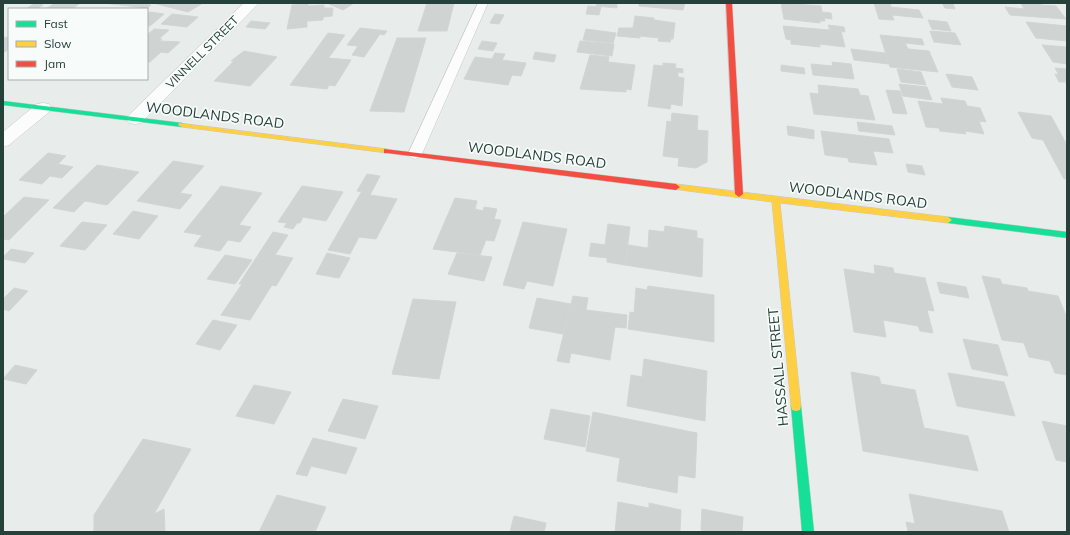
<svg xmlns="http://www.w3.org/2000/svg" width="1070" height="535" font-family="Mulish,sans-serif">
<rect width="100%" height="100%" fill="#e8ecea"/>
<path fill="#cfd3d2" stroke="#d1d5d3" d="M35,3l8,2 -6,4h-11z
M55,3h12l12,1 -7,5h-26z
M103,3h41l-1,1 8,1 -4,3z
M153,3h50l-15,9z
M331,3h23l-11,7 -14,-6z
M427,3h27l-7,28h-29z
M597,3h20v5l-21,-2z
M639,3h46l-2,7 -44,-4z
M781,3l40,3 1,6 9,1 1,6 -8,-1 1,3h-5v2l-36,-4z
M874,3h16l1,4 28,3 4,8 -31,-3 2,5 -15,-1z
M942,3l11,1 2,5 -10,-1z
M1021,3h19l1,2 15,1 10,13 -56,-4 -5,-8 19,2z
M308,4v2l16,-1v3h9l-1,8 -9,1v3l-16,1v6l-20,2 5,-24z
M588,6l13,1 -2,8 -13,-1z
M150,12l14,2 -14,12h-3v-12z
M172,14l26,3 -11,10 -26,-3z
M495,14l9,1 -5,9 -9,-1z
M635,16l19,2v2l21,3 -2,16h-2l-1,3 -12,-1 1,-3 -19,-2v2l-23,-2 2,-8h14z
M928,20l19,2 4,9 -19,-2z
M251,21l19,2 -5,6 -19,-2z
M1026,22l41,4v15l-31,-3z
M828,25l16,2 1,5 -15,-2z
M783,26l58,5 4,16 -25,-3v3l-29,-3v-4l-5,-1z
M360,28l27,3 -3,4 -4,-1 -16,23 -12,-2 6,-9 -11,-1z
M154,29l15,1 -10,9h3l-2,2 20,1 -12,11 -7,-1 -11,10h-3v-27z
M586,29l30,4 -3,10 -30,-3z
M930,31l25,2 6,12 -27,-3z
M328,33l17,2 -15,21 -17,-2z
M880,35l42,4 2,6 -19,-2 3,6 21,2 9,21 -48,-5z
M3,37l6,1v11l-6,4z
M397,38h29l-22,74 -34,-1z
M482,41l15,2 -4,8 -15,-2z
M580,41l34,3 -2,12 -35,-4z
M1042,45l25,2v17l-14,-2z
M851,49l34,4 4,11 -35,-4z
M244,51l33,6 -27,29 -36,-5 20,-20h-3z
M535,52l21,3 -2,7 -21,-3z
M495,53l10,1 -3,6 24,3 -5,13 -9,-1 -4,10 -44,-6 11,-22 17,2z
M313,54l17,2 -2,2 23,2 -16,26 -6,-1 -2,4 -37,-4z
M590,55l19,2 -1,5 27,3 -4,25 -5,-1v3l-46,-3z
M832,62l19,2 3,15 -41,-4 -2,-11 22,2z
M663,63l13,1 -1,4 8,1v4l-5,-1v5l6,1 -2,28 -11,-2 -1,5 -22,-3 6,-41 9,1z
M781,65l23,3 1,6 -24,-3z
M1055,68l12,1v7l-8,-1z
M897,69l24,3 5,13 -25,-3z
M946,74l26,3 6,13 -26,-3z
M1055,74l12,2v6h-8z
M899,84l28,3 5,13 -29,-4z
M818,85l40,4 2,6 8,1 7,24 -61,-6 -4,-21 9,1z
M886,90l14,1 7,23 -14,-1z
M941,98l24,3 2,5 13,2 6,14 -7,-1 5,13 -19,-3 1,3 -26,-3 -1,-3 -13,-1 -8,-26 25,3z
M1018,112l33,4 16,29v34h-3l-21,-39 -11,-2z
M672,113l26,3 -1,14 11,1 -1,31 -11,6 -18,-2 1,-8 -16,-2 4,-35 4,1z
M857,122l35,4 3,9 -36,-4z
M787,126l27,4v9l-26,-4z
M821,131l68,8 4,14 -20,-2 4,14 -28,-3 -1,-4 -23,-3z
M48,153l18,3 -8,8 15,3 -11,11 -12,-2 -8,8 -23,-4z
M173,161l31,5 -24,27 12,2 -12,14 -43,-8z
M906,164l16,2 3,9 -17,-3z
M97,165l42,7 -32,33 -22,-4 -11,11 -21,-4z
M367,174l13,2 -9,17 -14,-2z
M221,186l41,7 -23,32 12,2 -11,15 -12,-2 -8,11 -26,-5 8,-11 -18,-3z
M302,186l41,6 -17,29 -23,-4 -3,6h-3l-4,6 -9,-2 3,-4 -9,-1z
M362,191l9,2 -1,2 27,4 -21,40 -17,-2 -9,17 -22,-4z
M24,197l25,3 -40,40 -6,-1v-22z
M455,198l22,3 -2,8 8,2 1,-4 13,2 -3,10 7,1 -7,21 -8,-1 -6,15 -47,-6z
M133,211l25,5 -19,23 -26,-5z
M82,222l25,3 -22,25 -25,-4z
M523,222l44,7 -14,57 -26,-5 -3,8 -21,-4z
M608,224l22,3 -5,38 -18,-3v-4l-18,-2 2,-13 14,2z
M665,226l32,5v7l6,1 -1,38 -77,-12 3,-20 20,3 1,-18 15,2z
M273,232l15,3 -13,20 18,3 -17,28 -4,-1 -22,35 -29,-5 21,-31h-3z
M11,249l23,4 -9,10 -22,-4v-2z
M327,253l23,5 -11,20 -23,-4z
M457,253l35,4 -8,24 -36,-7z
M225,255l27,5 -17,24 -28,-5z
M874,265l19,3 1,5 31,5 9,33 -7,-1 6,23 -13,-2 -2,-5 -35,-6 3,17 -32,-5 -10,-63 31,5z
M982,276l18,3 2,5 25,4 1,3 30,5 9,22v57l-12,-2 -5,-12 -21,-4 -5,-14 -22,-3z
M937,282l29,5 3,11 -29,-5z
M648,286l66,9v47l-86,-13 2,-17 4,1 2,-25 11,2z
M14,288l14,3 -19,20 -6,-2v-10z
M573,296l15,2 -2,12 41,5 -1,13 -11,-1 -5,33 -39,-7 -2,10 -12,-2z
M537,298l34,6 -8,30 -34,-6z
M413,299l43,3 -17,77 -47,-5z
M213,320l24,5 -17,25 -24,-6z
M963,339l35,6 10,31 -36,-7z
M644,359l63,12 -2,50 -78,-15 4,-31 11,2z
M15,365l22,5 -11,14 -23,-5z
M851,372l28,5 2,7 34,6 9,38 44,8 10,35 -115,-20z
M948,373l56,9 11,34 -58,-10z
M254,385l37,7 -17,32 -38,-8z
M343,399l35,7 -13,33 -37,-8z
M551,409l39,7 -5,31 -41,-8z
M593,412l104,21 -2,45 -17,-3 -1,18 -60,-12 3,-23 -34,-7z
M1042,421l25,5v36l-11,-2z
M313,438l44,10 -11,26 -35,-8 -4,10 -11,-2z
M143,439l48,10 -37,65 10,-5 1,23h-71v-17z
M909,494l93,17 7,21h-101l-2,-10 9,2z
M277,495l49,12 -11,25h-56z
M618,502l31,6v-5l32,7 -1,22h-65z
M702,509l41,8 -1,15h-31l-10,-2z
M514,516l32,7 -2,9h-34z"/>
<g fill="none" stroke-linecap="round" stroke-linejoin="round">
<defs>
<path id="lane" d="M478,3h10l-66,151 -2,3 -5,2 -5,-2 -2,-3z"/>
<path id="street" d="M244,3h15l-118,120 -6,1 -6,-1 -3,-4 3,-4z
M43,103l6,1 3,4 -3,4 -40,33 -6,2v-15l34,-28z"/>
<path id="fast" d="M3,101l179,22 4,2 -4,2 -179,-22z
M948,217l119,15v6l-119,-15 -4,-3z
M796,401l4,1 1,4 13,126h-12l-11,-126 1,-4z"/>
<path id="slow" d="M179,123l208,26 4,2 -4,2 -205,-26 -4,-2z
M676,184l272,33 4,3 -4,3 -168,-20 21,203 -1,4 -4,1 -4,-1 -1,-4 -19,-204 -99,-13 -1,-2z"/>
<path id="jam" d="M726,3h6l11,191 -4,3 -4,-3z
M384,149l292,35 4,3 -4,3 -289,-37h-3z"/>
</defs>
<use href="#lane" stroke="#c5c9c7" stroke-width="1"/>
<use href="#street" stroke="#c5c9c7" stroke-width="1"/>
<use href="#fast" stroke="#c4c9c7" stroke-width="1"/>
<use href="#slow" stroke="#c4c9c7" stroke-width="1"/>
<use href="#jam" stroke="#c4c9c7" stroke-width="1"/>
<use href="#lane" fill="#fcfcfc" fill-rule="evenodd"/>
<use href="#street" fill="#fcfcfc" fill-rule="evenodd"/>
<use href="#fast" fill="#16e098" fill-rule="evenodd"/>
<use href="#slow" fill="#ffcf43" fill-rule="evenodd"/>
<use href="#jam" fill="#f24e42" fill-rule="evenodd"/>
</g>
<g text-anchor="middle" dominant-baseline="central" stroke-width="3.5" stroke-linejoin="round" paint-order="stroke">
<g font-size="12" fill="#26403a" stroke="#f7fbf9">
<text transform="translate(202 52) rotate(-45)">VINNELL STREET</text>
</g>
<g font-size="14" fill="#26403a" stroke="#f7fbf9">
<text transform="translate(215 115) rotate(7)">WOODLANDS ROAD</text>
<text transform="translate(537 155) rotate(7)">WOODLANDS ROAD</text>
<text transform="translate(858 195) rotate(7)">WOODLANDS ROAD</text>
<text transform="translate(778 367) rotate(-95)">HASSALL STREET</text>
</g>
</g>
<rect width="1070" height="535" fill="none" stroke="#26403a" stroke-width="8"/>
<rect x="8" y="8" width="140" height="72" fill="#f7fbf9" stroke="#a3b0ad"/>
<rect x="16" y="21" width="20" height="6" fill="#16e098" stroke="#a3b0ad"/>
<text x="44" y="28" font-size="12" fill="#26403a">Fast</text>
<rect x="16" y="41" width="20" height="6" fill="#ffcf43" stroke="#a3b0ad"/>
<text x="44" y="48" font-size="12" fill="#26403a">Slow</text>
<rect x="16" y="61" width="20" height="6" fill="#f24e42" stroke="#a3b0ad"/>
<text x="44" y="68" font-size="12" fill="#26403a">Jam</text>
</svg>
